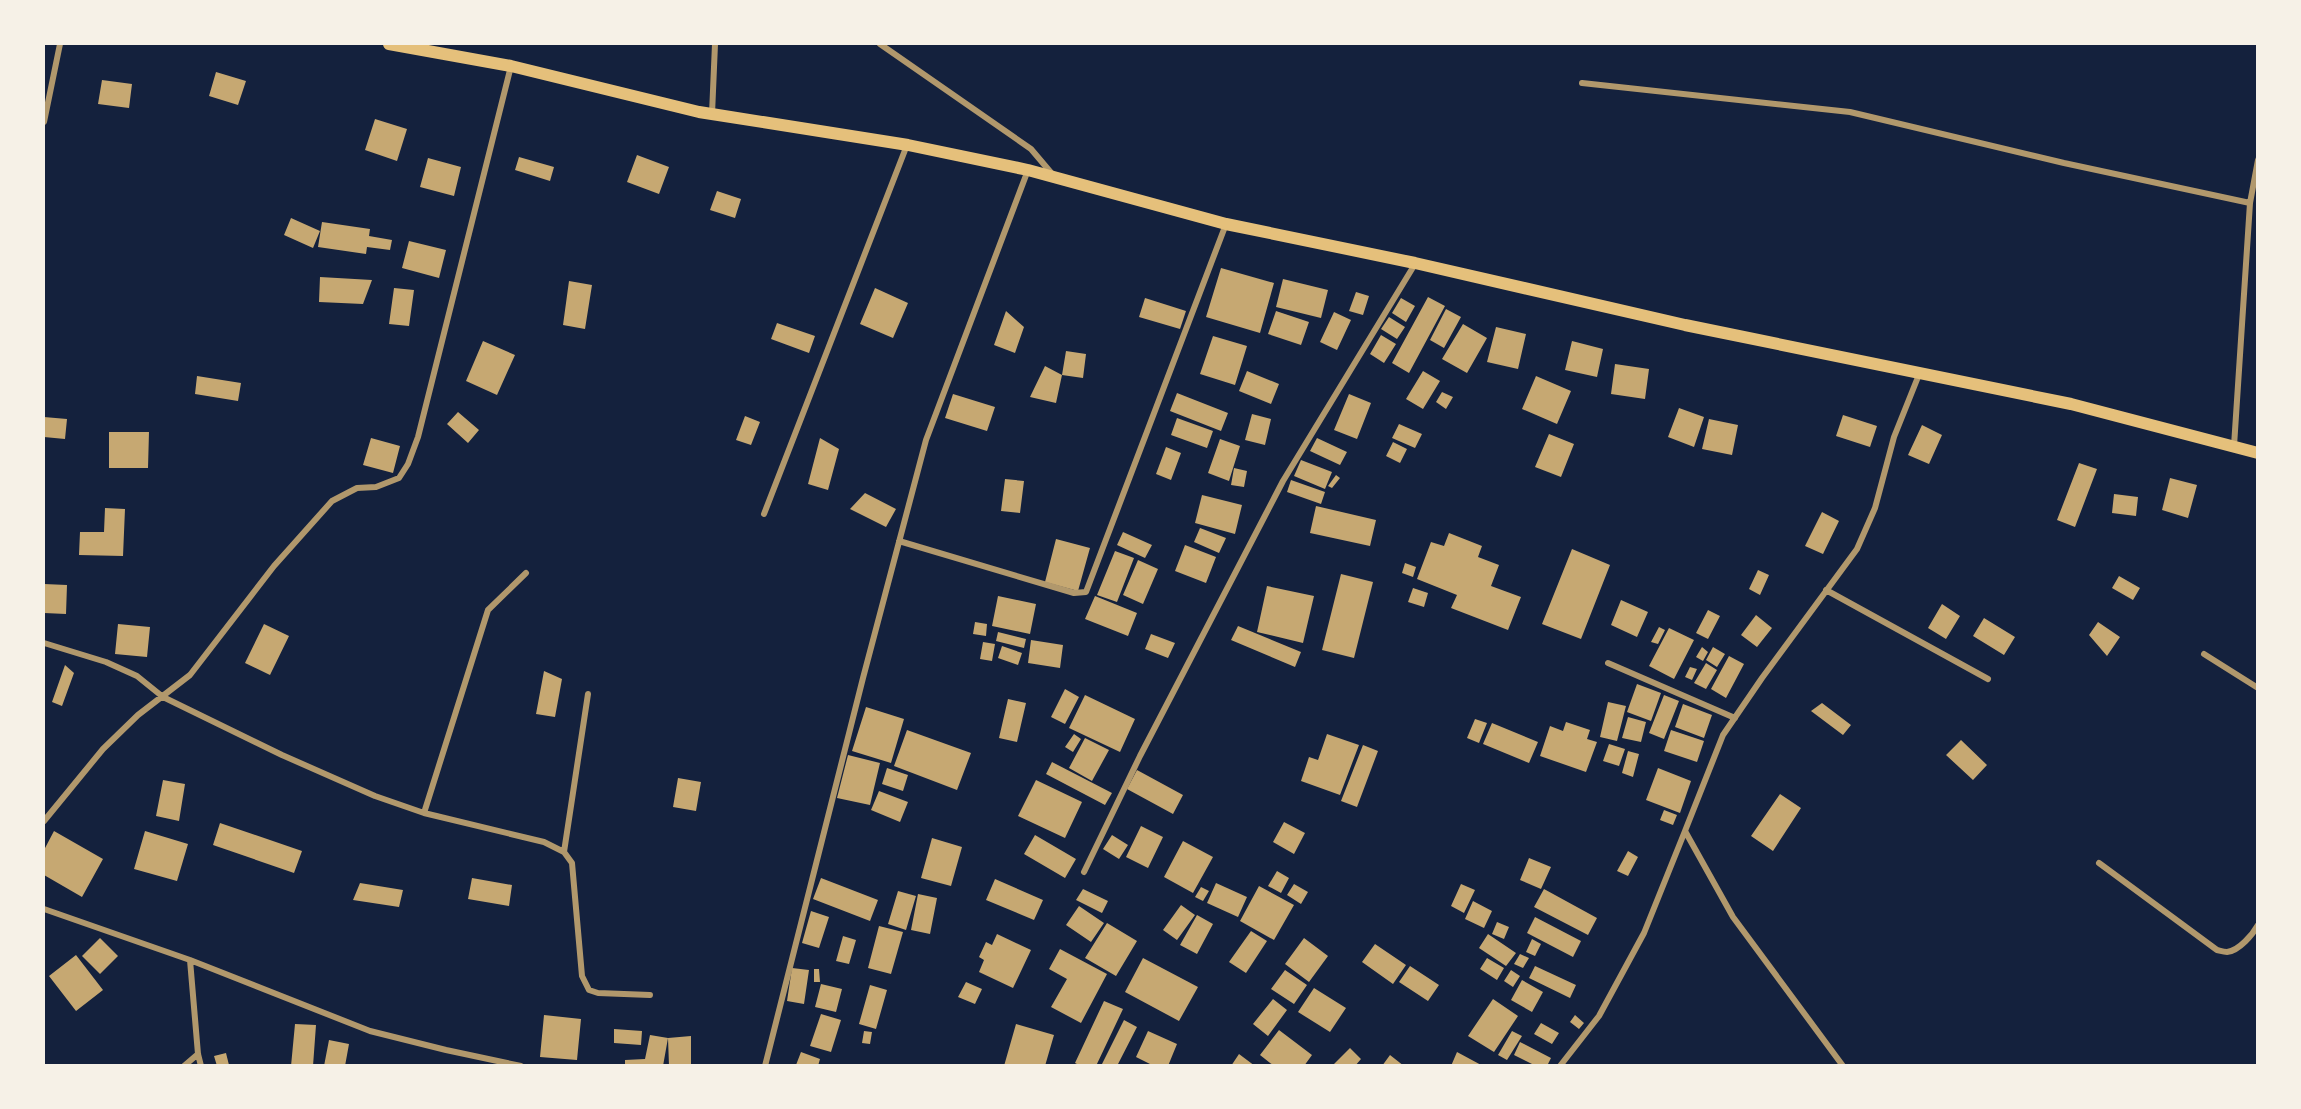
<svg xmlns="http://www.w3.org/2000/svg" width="2301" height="1109" font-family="Raleway,sans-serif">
<rect width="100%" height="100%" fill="#14213d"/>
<path fill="#c6a872" d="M216,72l30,9 -8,24 -29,-9z
M102,80l30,4 -3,24 -31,-4z
M375,119l32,10 -10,32 -32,-11z
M637,155l32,12 -10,27 -32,-12z
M519,157l35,10 -4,14 -35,-11z
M428,158l33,9 -7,29 -34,-9z
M717,191l24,8 -6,19 -25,-8z
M291,218l29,13 -7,17 -29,-13z
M322,222l48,7 -1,7 23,4 -2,10 -23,-3 -1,7 -48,-7z
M409,241l37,9 -7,28 -37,-10z
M1221,268l53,15 -14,50 -54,-16z
M320,277l52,3 -9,24 -44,-2z
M1283,279l45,11 -7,28 -45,-11z
M569,281l23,4 -7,44 -22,-4z
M394,288l20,2 -5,36 -20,-2z
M875,288l33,15 -15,35 -33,-14z
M1356,292l13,4 -6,19 -14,-4z
M1428,297l17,9 -36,67 -17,-10z
M1145,298l41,13 -6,18 -41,-12z
M1401,298l14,8 -9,16 -14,-9z
M1446,309l15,8 -17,31 -14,-8z
M1006,311l18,16 -9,26 -21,-8z
M1276,311l33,11 -8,23 -33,-11z
M1334,312l17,8 -14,30 -17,-8z
M1389,317l16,10 -8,12 -16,-10z
M777,323l38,13 -6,17 -38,-14z
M1463,324l24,14 -20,35 -25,-14z
M1496,327l30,7 -8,35 -31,-7z
M1381,335l15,9 -12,19 -14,-9z
M1213,336l34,10 -12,39 -35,-11z
M483,341l32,14 -18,40 -31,-14z
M1572,341l31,8 -6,28 -32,-7z
M1066,351l20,3 -3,24 -21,-3 -6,28 -26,-6 15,-31 17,9z
M1615,364l34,5 -4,30 -34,-5z
M1247,371l32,13 -8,20 -32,-13z
M1423,371l17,10 -17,28 -17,-10z
M197,376l44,7 -3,18 -43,-7z
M1536,376l35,15 -14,33 -35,-15z
M1442,392l11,5 -7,12 -10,-7z
M1177,393l51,20 -7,18 -51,-20z
M953,394l42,13 -8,24 -42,-13z
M1349,394l22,9 -14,36 -23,-9z
M1679,408l25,9 -10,30 -26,-10z
M458,412l21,18 -11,13 -21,-19z
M1252,414l19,5 -6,26 -20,-5z
M1843,415l34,11 -7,21 -34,-11z
M745,416l15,6 -9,23 -15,-5z
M44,417l23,2 -2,20 -21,-2z
M1177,418l36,13 -6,17 -36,-13z
M1709,419l29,6 -6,30 -30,-6z
M1399,424l23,10 -7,14 -23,-10z
M1922,425l20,10 -13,29 -21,-9z
M109,432h40l-1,36h-39z
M1549,434l25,10 -13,33 -26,-10z
M371,438l29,8 -7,27 -30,-8z
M820,438l19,11 -11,41 -20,-6z
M1317,438l30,14 -7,13 -30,-14z
M1220,439l20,7 -11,35 -21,-8z
M1393,442l14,7 -7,14 -14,-7z
M1166,447l15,6 -10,27 -15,-6z
M1301,460l31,12 -7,17 -31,-13z
M2079,463l18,6 -22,58 -18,-7z
M1234,468l13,3 -3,16 -13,-2z
M1336,475l4,3 -8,10 -4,-2z
M2170,478l27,7 -9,33 -26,-8z
M1005,479l19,2 -4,32 -19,-2z
M1291,480l34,12 -4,12 -34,-12z
M865,493l31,16 -10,18 -36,-18z
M2114,494l24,3 -2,19 -24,-3z
M1202,495l40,10 -7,29 -40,-11z
M1316,506l60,14 -6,26 -60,-13z
M105,508l20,1 -2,47 -44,-1 1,-23h24z
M1822,512l17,9 -16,33 -18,-8z
M1200,528l26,10 -7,15 -25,-11z
M1123,532l29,13 -7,13 -28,-13z
M1449,533l33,13 -4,11 21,8 -8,21 30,11 -13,33 -57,-22 6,-13 -40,-16 14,-37 13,4z
M1056,539l34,9 -12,43 -33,-9z
M1185,545l31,12 -10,26 -31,-12z
M1572,549l38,16 -29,74 -39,-15z
M1115,551l19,7 -17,44 -20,-7z
M1138,560l20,9 -15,35 -20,-9z
M1405,563l11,4 -3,10 -11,-4z
M1758,570l11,5 -9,20 -11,-6z
M1341,574l32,8 -19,76 -32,-8z
M2119,576l21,12 -7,12 -21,-12z
M44,584l23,1 -1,29 -22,-1z
M1267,586l47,10 -11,47 -46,-11z
M1413,588l15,5 -4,14 -16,-5z
M998,596l38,8 -6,30 -38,-8z
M1095,596l42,17 -9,23 -43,-17z
M1621,600l27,12 -11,25 -26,-12z
M1942,604l18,12 -14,23 -18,-11z
M1708,610l12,6 -12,23 -12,-6z
M1756,615l16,13 -15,19 -16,-12z
M1984,618l31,19 -11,18 -31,-19z
M975,622l12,2 -1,12 -13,-2z
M2098,622l22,15 -13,19 -18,-21z
M118,624l32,3 -3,30 -32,-3z
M264,624l25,12 -19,39 -25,-12z
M1238,626l63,26 -6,15 -64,-27z
M1659,627l6,3 -7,14 -7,-2z
M1669,628l25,12 -20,39 -25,-13z
M998,632l28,7 -2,9 -28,-7z
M1151,634l24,9 -7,15 -23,-9z
M1031,640l32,5 -3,23 -32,-5z
M983,642l12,2 -3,17 -12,-2z
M1002,646l20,7 -4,12 -20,-7z
M1702,647l6,5 -5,9 -7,-4z
M1713,647l12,7 -8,13 -11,-7z
M1729,656l15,8 -18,34 -15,-9z
M1706,663l11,7 -11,19 -12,-6z
M65,665l9,8 -12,33 -10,-4z
M1690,667l7,2 -5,11 -7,-3z
M544,671l18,8 -7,38 -19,-3z
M1637,684l24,9 -10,28 -24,-9z
M1065,689l14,8 -14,27 -14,-7z
M1085,695l50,24 -15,33 -51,-24z
M1664,695l15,6 -15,38 -15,-6z
M1008,699l18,4 -9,39 -18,-4z
M1608,702l18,4 -9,35 -17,-4z
M1822,703l29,22 -8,10 -32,-24z
M1683,704l29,11 -8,23 -29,-11z
M866,707l38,12 -13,44 -39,-12z
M1628,717l18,5 -5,20 -19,-4z
M1475,719l12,4 -8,20 -12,-5z
M1566,722l24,8 -3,9 10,3 -11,30 -46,-16 10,-30 13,5z
M1492,723l46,19 -9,21 -46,-19z
M907,730l64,23 -14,37 -63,-24z
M1671,730l33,11 -7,21 -33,-11z
M1074,734l7,5 -8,13 -8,-5z
M1327,734l32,11 -19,50 -39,-14 8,-24 9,3z
M1085,738l24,12 -17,31 -23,-13z
M1961,740l26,25 -14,15 -27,-25z
M1609,744l16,5 -6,17 -16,-5z
M1363,745l15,6 -21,56 -16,-6z
M1628,751l11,3 -6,23 -11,-4z
M848,755l32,8 -10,42 -33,-7z
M1052,762l60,31 -7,12 -59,-31z
M887,768l21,7 -5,16 -21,-7z
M1658,768l33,13 -11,32 -34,-13z
M1137,770l46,25 -10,19 -46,-25z
M678,778l23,4 -5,29 -23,-4z
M163,780l22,4 -6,37 -23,-5z
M1036,780l46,22 -17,36 -47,-22z
M879,791l29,11 -8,20 -29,-12z
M1780,794l21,14 -28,43 -22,-15z
M1664,810l13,5 -4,10 -13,-5z
M1284,822l21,11 -11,21 -21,-12z
M220,823l82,28 -8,22 -81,-28z
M1141,826l22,11 -15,31 -22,-11z
M54,831l49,28 -21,38 -38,-22v-25z
M145,831l43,13 -11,37 -43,-12z
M1035,835l41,24 -11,19 -41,-24z
M1112,835l16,10 -9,14 -16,-10z
M932,838l30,9 -11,39 -30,-8z
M1183,841l30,16 -20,36 -29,-16z
M1628,851l10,6 -10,19 -11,-5z
M1529,858l22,9 -10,22 -21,-9z
M1277,871l12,7 -8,15 -13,-7z
M472,878l40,7 -3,21 -41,-7z
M821,878l57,22 -8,21 -57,-22z
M995,879l48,21 -9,20 -48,-20z
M360,883l43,7 -4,17 -46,-7z
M1216,883l31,14 -9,20 -31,-14z
M1294,884l14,8 -7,12 -14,-9z
M1461,884l14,6 -11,23 -13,-7z
M1259,886l35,19 -20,35 -34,-19z
M1201,887l8,4 -6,10 -8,-4z
M1083,889l25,12 -6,12 -26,-13z
M1544,889l53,29 -9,17 -54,-28z
M898,891l18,5 -10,34 -18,-6z
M918,894l19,4 -7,36 -19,-4z
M1473,901l19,10 -8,17 -19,-9z
M1181,905l14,10 -18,25 -14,-10z
M1079,906l25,17 -13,19 -25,-17z
M811,911l18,6 -10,31 -17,-5z
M1197,915l16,9 -16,30 -17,-9z
M1535,917l46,24 -8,16 -46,-24z
M1497,922l12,5 -5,12 -12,-5z
M1107,923l30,18 -21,35 -31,-18z
M879,926l24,6 -12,42 -23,-6z
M1251,931l16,10 -21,32 -17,-11z
M997,934l34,16 -18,38 -34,-16 5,-12 -5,-3 7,-15 6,3z
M1488,934l28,19 -10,13 -27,-18z
M843,936l13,4 -7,24 -13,-3z
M100,938l18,18 -18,18 -18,-18z
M1304,938l24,18 -19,26 -24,-18z
M1532,939l9,5 -6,12 -9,-4z
M1375,944l31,21 -13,19 -31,-22z
M1060,949l47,25 -26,49 -30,-16 16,-28 -18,-10z
M1520,954l9,4 -6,10 -9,-4z
M76,955l27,35 -27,21 -27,-35z
M1143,958l55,29 -19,34 -54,-29z
M1487,958l17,10 -7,12 -17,-11z
M1410,966l29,19 -11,16 -29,-19z
M1535,966l41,19 -6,13 -41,-20z
M792,968l17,2 -5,34 -17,-3z
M814,969h5l1,13h-6z
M1285,970l22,15 -13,19 -23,-15z
M1511,970l9,6 -7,11 -9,-6z
M1522,980l21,12 -11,20 -21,-12z
M966,982l16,7 -7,15 -17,-7z
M821,984l21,5 -6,23 -21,-5z
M870,985l17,5 -11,39 -17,-5z
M1314,988l32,20 -16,24 -32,-20z
M1273,999l14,11 -19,26 -15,-12z
M1493,999l25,17 -24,36 -26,-16z
M1104,1001l19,8 -27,57h-15l-6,-3z
M821,1014l20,6 -10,32 -21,-6z
M544,1015l37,4 -4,41 -37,-3z
M1575,1015l9,8 -5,6 -9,-7z
M1124,1020l13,7 -20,39h-16z
M1541,1023l18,10 -7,11 -18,-10z
M295,1024l21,1 -3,41h-22z
M1016,1024l38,11 -9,31h-41z
M614,1029l28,2 -1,14 -27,-2z
M1279,1030l33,25 -8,11h-30l-14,-11z
M864,1031l8,1 -2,12 -8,-1z
M1148,1031l29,13 -9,22h-14l-18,-9z
M1512,1031l10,5 -15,24 -9,-5z
M650,1035l18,3 -5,28h-38v-6l20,-1z
M691,1036v30h-22l-1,-28z
M329,1040l20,4 -4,22h-21z
M1520,1042l31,16 -4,8h-11l-22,-11z
M1350,1048l11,11 -6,7h-20l-1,-2z
M801,1052l19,7 -2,7 -22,-1z
M1457,1052l26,14h-32z
M226,1053l3,12 -12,1 -3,-10z
M1239,1054l16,12h-24z
M1390,1055l14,11h-22z"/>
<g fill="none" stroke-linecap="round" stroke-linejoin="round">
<path stroke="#b1986c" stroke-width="6" d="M880,44l151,105 22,26
M1582,83l268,29 214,51 186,40
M712,114l3,-70
M44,122l16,-78
M2234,446l16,-243 8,-43
M764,514l143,-369
M899,541l175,52 12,-1 140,-368
M1826,590l162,89
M44,643l62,19 31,14 26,21 119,58 93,41 49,17 120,29 20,10 8,11 10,113 7,14 9,3 52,2
M2204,654l54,34
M1608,663l127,55
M424,813l64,-203 38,-37
M44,821l59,-72 35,-34 52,-40 84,-109 58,-65 25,-13 19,-1 23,-9 9,-14 10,-27 93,-371
M564,852l24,-158
M2099,863l118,87c4,1 7,2 10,2 12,-1 26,-18 31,-27
M1084,872l56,-116 143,-275 132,-217
M44,909l146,51 180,71 76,19 75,16
M190,960l8,94 3,12
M184,1066l14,-12
M765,1066l98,-388 63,-238 102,-270
M1560,1066l39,-50 45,-83 41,-102
M1843,1066l-110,-149 -48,-86 38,-96 39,-57 95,-129 18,-41 19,-71 26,-65"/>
<path stroke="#e5c07b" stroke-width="12" d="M389,44l122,22 188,46 209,33 120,25 198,54 189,39 270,62 386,79 187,49"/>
</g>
<rect width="2301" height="1109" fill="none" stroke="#f6f1e7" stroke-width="90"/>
</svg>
